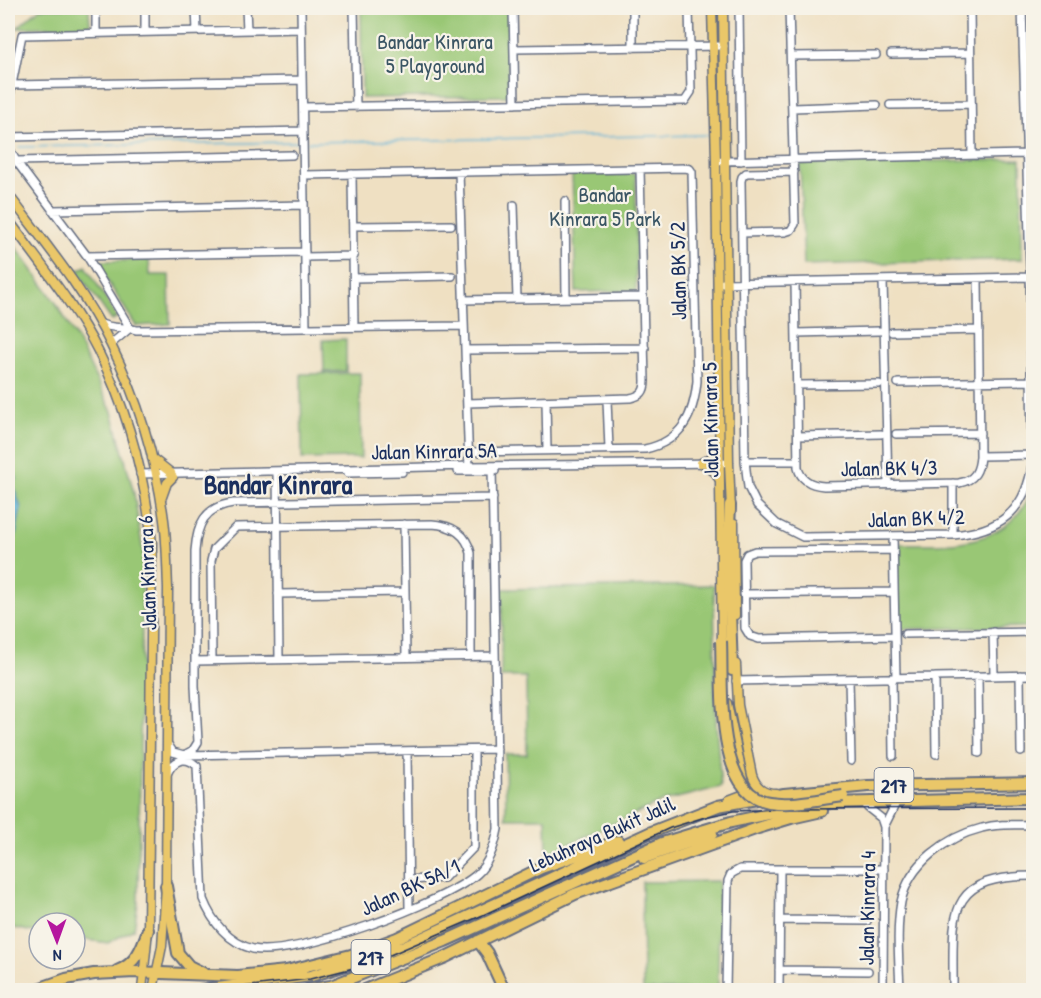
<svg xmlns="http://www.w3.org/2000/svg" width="1041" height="998" font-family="'Patrick Hand',sans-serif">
<rect width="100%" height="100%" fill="#f7f3e8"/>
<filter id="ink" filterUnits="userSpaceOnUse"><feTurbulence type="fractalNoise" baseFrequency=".0167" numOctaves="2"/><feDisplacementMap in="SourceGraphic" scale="12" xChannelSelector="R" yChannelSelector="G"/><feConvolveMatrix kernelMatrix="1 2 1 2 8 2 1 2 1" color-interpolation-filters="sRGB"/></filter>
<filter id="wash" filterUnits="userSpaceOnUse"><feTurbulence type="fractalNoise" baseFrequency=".008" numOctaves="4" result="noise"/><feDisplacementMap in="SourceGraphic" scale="24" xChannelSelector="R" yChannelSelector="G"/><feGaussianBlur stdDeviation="1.35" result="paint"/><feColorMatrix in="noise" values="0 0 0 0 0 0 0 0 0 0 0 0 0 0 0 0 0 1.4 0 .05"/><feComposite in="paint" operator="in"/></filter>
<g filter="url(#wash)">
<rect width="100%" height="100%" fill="#efe0c2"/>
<path fill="#99c775" stroke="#5a7b6a" stroke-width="1.5" d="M40,8h49l1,18 -73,2z
M361,8h147v88l-146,2z
M1021,159l1,100 -218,6 -4,-101z
M572,174h64v117l-60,1z
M8,236l48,67 22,38 34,71 22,81 9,60 -5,350 -4,26 -26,14 -33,-5v-15h-36v10l-31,-6z
M149,260l1,15h19l1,49 -34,2 -38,-60 4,-5z
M86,266l31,51 -5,4 -35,-50z
M346,339v32l-22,1 -1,-32z
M360,373l1,85 -59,1 -1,-85z
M1030,495h3v132l-133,2 -6,-57 4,-28c51,0 106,5 132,-49z
M714,585l2,138 5,64 -60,15 -114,52 -1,-36h-40l-1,-64h22l-1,-77h-25l1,-88z
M719,881l-1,109h-75l-1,-108z"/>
<path fill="#5bb2d8" stroke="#3b709b" stroke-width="1.5" d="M8,461l9,18 -5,2 9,27 -13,67v-41l3,-22 -3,-9z"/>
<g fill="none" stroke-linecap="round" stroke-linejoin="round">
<path stroke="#5bb2d8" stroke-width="1.5" d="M307,142l401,-7
M19,147l280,-5"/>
</g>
</g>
<g filter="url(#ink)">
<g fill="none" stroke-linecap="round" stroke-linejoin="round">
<path stroke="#c5bdae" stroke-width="10" stroke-dasharray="10 5" stroke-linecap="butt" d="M712,834c17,-5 39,-15 41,-35 1,-9 -3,-19 -5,-28"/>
<defs>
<path id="minor" d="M96,8v25
M145,8v24
M196,8l1,23
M246,8l1,22
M301,8l5,320
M354,8l2,99
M513,8l2,96
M633,8v40
M739,8l2,153
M970,8l2,147
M514,49l210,-3
M891,54l79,-1
M791,56l85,-1
M11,85l291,-5
M8,104l14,-69 279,-6
M890,105l81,-1
M303,107l382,-6 6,-9 -2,-84
M793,108l84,-3
M8,137l295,-6
M8,146l8,15 71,95 43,72
M16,161l276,-6
M722,161l303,-7
M459,172l10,297
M794,172l-48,1 -4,4 -1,4 4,280 3,26 9,18 20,19 26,13 150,-2c46,-4 72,-23 79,-70l-2,-196 -8,-261
M352,174l2,153
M304,175l381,-7 5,1 2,3 5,209c-3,34 -15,60 -52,68l-177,3
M565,201l1,97
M514,205l3,94
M52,210l252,-5
M354,226l97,-1
M742,233l43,-1 6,-2 4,-6 -6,-216
M87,256l218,-4
M305,257l49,-1
M354,278l98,-2
M883,281l5,203
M795,282l3,186c3,13 14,17 26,18l135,-3c16,-3 20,-12 21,-27l-2,-178
M723,283l307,-6
M463,300l180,-3
M99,323c15,7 24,3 37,7l328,-4
M892,332l87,-2
M796,333l83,-2
M111,344l19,-16
M465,350l180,-2
M898,383l133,-2
M797,385l82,-1
M607,400l2,49
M546,401l1,49
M467,403l163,-5c11,-2 15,-6 15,-17l-5,-212
M896,434l84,-1
M798,436l83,-2
M980,456l52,-1
M745,461h53
M277,471l2,188
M458,471h37
M348,473l54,-1
M140,474l329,-8 254,-3
M953,483v52
M404,524l2,133
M893,536l3,142
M893,550l-138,1 -8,3 -3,6 1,68 5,8 9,3 136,-3
M278,594l127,-2
M744,594l150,-2
M993,632l1,43
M905,634l129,-2
M212,660l-1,-99 3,-12 22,-22 196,-3c19,1 34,9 39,29v103
M195,661l300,-5
M1020,675l1,77
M978,676l1,77
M935,677l1,77
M892,678l1,78
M849,679l2,82
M736,681l298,-6
M167,743l6,9 11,3 313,-6
M407,751l2,158
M184,755l9,-5 5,-8 -3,-56v-135c2,-26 9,-44 38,-48l260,-5
M167,774c6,-14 18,-19 30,-8l6,133c9,23 26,44 50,50 41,9 193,-47 224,-75 13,-12 18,-29 21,-45l-6,-363
M867,807l14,11 3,9
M409,880l35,-2 30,-31v-97
M780,920l87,1
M779,970l89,1
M726,990l2,-109 3,-7 9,-5h144
M779,990l1,-121
M883,990l1,-163 11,-22
M900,990c-1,-28 -4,-60 1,-88 8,-38 45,-65 81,-74 17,-5 35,-3 52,-3
M953,990c1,-72 -11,-114 81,-114"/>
<path id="major" d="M712,8l4,153 6,484
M723,8l6,455 2,47
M8,194c36,48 77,97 103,151 27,54 45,115 53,175 3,23 3,46 4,68l-2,298 -4,60 -9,44
M8,219c30,42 67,86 90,132 30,60 47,126 54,192l-4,387 -6,60
M152,458l19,15
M701,463l10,-5 7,-9
M708,467l8,6 3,6
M162,497l5,-14 6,-6
M734,523l1,92
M736,664l2,41 14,70c4,12 11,18 24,18
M727,703l18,85 -3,7 -13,5"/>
<path id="highway" d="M730,505l-2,47 4,118
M644,858l68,-24
M166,886l12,67 11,13 14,7
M478,941l9,12 17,37
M117,971c19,-7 25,-23 31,-41
M35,990l31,-11 28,-5 41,-2 103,4 48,-5 65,-16 46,-17 144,-70 77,-27
M202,990l109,-14 91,-29 247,-114 69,-27 66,-12 84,-8 166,-3
M309,990l22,-4 114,-45 217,-98 69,-21 77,-16 23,-3 203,-5
M365,990l81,-33 129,-63 183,-66 33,-10 31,-7"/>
</defs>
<use href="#minor" stroke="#656d81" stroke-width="10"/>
<use href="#major" stroke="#656d81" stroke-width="11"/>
<use href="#highway" stroke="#656d81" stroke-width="14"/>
<use href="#minor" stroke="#fff" stroke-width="7"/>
<use href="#major" stroke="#eac769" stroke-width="8"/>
<use href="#highway" stroke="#eac769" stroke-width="10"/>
<path stroke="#1b2f5e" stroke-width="1.5" d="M217,990l93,-11 59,-15 114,-49 187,-87 35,-11 28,-6 48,-2 253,-1"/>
<defs>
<path id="highway-bridge" d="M721,641c2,41 -7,152 48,161 24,4 51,-3 74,-6"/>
</defs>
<use href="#highway-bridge" stroke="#656d81" stroke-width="14" stroke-linecap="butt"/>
<use href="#highway-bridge" stroke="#eac769" stroke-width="10"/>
</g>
</g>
<g text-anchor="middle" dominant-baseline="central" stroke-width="4.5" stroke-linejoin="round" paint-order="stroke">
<g fill="#f7f3e8" stroke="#5d6a87" stroke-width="1.5">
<rect x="874.5" y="768" width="39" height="34" rx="4.5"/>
<rect x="351.5" y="940" width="39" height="34" rx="4.5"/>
</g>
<g font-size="20" font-weight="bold" fill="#1b2f5e">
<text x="894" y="785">217</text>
<text x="371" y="957">217</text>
</g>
<g font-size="21" fill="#3a5564" stroke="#f7f3e8">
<text x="435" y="41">Bandar Kinrara<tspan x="435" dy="24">5 Playground</tspan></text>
<text x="605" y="194">Bandar<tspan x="605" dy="24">Kinrara 5 Park</tspan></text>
</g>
<g font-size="21" fill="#1b2f5e" stroke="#f7f3e8">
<text transform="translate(678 271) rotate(-91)">Jalan BK 5/2</text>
<text transform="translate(710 420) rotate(-91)">Jalan Kinrara 5</text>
<text transform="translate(434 451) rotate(-1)">Jalan Kinrara 5A</text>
<text transform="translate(889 468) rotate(-1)">Jalan BK 4/3</text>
<text transform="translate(916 518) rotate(-2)">Jalan BK 4/2</text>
<text transform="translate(147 573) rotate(-92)">Jalan Kinrara 6</text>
<text transform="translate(602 834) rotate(-24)">Lebuhraya Bukit Jalil</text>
<text transform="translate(410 887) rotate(-25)">Jalan BK 5A/1</text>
<text transform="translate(867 908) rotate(-89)">Jalan Kinrara 4</text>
</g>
<g font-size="27" font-weight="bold" fill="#1b2f5e" stroke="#f7f3e8">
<text x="278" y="484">Bandar Kinrara</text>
</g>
</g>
<rect width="1041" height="998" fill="none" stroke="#f7f3e8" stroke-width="30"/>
<g transform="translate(57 941) rotate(179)"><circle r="28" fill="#f7f3e8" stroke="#9fa5b1" stroke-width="1.5"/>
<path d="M0-4.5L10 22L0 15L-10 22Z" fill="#b5179e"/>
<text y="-9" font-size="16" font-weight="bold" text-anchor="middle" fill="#1b2f5e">N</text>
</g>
</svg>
